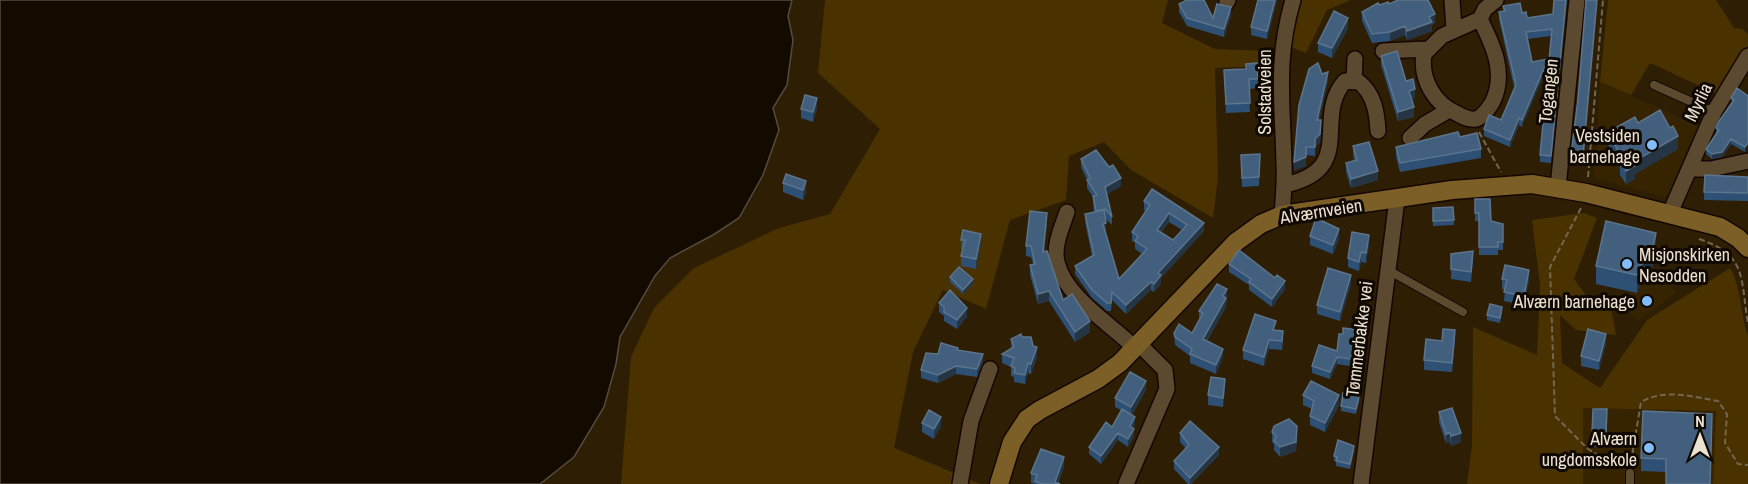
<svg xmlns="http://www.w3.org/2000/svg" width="1748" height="484" font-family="'Archivo Narrow',sans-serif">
<rect width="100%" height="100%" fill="#2d1e04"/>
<path fill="#362300" d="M1600,82l100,44 -31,68 -6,3 -66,-18 -3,-4z
M1649,276l16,5 12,11 -39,29 -10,-12 2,-17 6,2 2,-10 4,-3 6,1z
M1583,408l133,3 -3,73h-130z"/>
<path fill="#4a3100" d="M825,0h343l-6,23 53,26 54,2 -2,15 -52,2 3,109 -5,41 -82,-48 -27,-28 -35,14 -3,44 -56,20 -24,89 -43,-19 -30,62 -19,96 87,36h-360l10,-127 23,-49 40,-40 85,-40 51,-14 50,-85 -62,-56z
M1301,0h50l-24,10 -21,43 -16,-6z
M1608,0h108l18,28 8,1 6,5v17l-31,43 -67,-31 -19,32 -31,-13z
M1584,213l13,5 -23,61 12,16 24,8 6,32 -40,-5 -16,-15 2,48 38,25 47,-68 83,-52c12,20 10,46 18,68v148h-35l3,-73 -133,-3v76h-116l5,-39 1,-118 64,28 3,-70 -8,-65z"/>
<path fill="#140b00" stroke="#554c3f" stroke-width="1.5" d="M0,0h792l-4,16 5,24 -6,45 -14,23 6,22 -16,45 -24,43 -26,17 -43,23 -15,18 -35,61 -4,27 -12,43 -30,50 -34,27h-540z"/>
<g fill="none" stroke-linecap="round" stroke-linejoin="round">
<defs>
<path id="lane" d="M1654,85l60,27
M1388,270l75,42
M1630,484v-11"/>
<path id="street" d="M1452,0l2,28
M1227,2l1,-2
M1480,19c13,26 27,55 12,84 -4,6 -9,14 -16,16 -7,1 -13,-2 -18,-5 -24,-10 -38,-35 -34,-60l18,-18 38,-17 5,-10 11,-9
M1383,51l44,-2
M1354,80l1,-21
M1410,138l15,-14 24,-14
M1690,169h21l37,-8
M1285,185c73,-16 27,-67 60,-104l14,1c15,12 18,30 19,49
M1558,187l19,-187
M1067,212c-5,15 -14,34 -10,50 8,35 55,63 78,86
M1670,213l44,-101 34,-56
M1282,215c1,-17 3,-33 2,-50 -1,-61 -9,-104 9,-165
M960,484l11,-63 19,-52
M1126,484l41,-95 -2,-19 -26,-26
M1361,484l36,-285"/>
<path id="secondary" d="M999,484l13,-42 15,-23 13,-9 58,-31 22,-16 116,-121 25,-18 21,-9 170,-25 80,-6 54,9 134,34 18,11 10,10"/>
</defs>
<use href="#lane" stroke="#150700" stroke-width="10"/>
<use href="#street" stroke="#150700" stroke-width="18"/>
<use href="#secondary" stroke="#150700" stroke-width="21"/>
<path stroke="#746751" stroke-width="2" stroke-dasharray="6 3" stroke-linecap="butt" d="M1479,132l22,40
M1588,177l15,-177
M1581,208l-31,59 5,149 33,33 33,19
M1699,239c49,16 41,40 49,84
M1631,462l10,-60c24,-14 52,-5 77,-1l9,13 -2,29 13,21 10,1"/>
<use href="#lane" stroke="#5b4a2f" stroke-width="8"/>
<use href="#street" stroke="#5b4a2f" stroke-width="15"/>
<use href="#secondary" stroke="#7c5f27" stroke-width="18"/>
</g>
<path fill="#2d5074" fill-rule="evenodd" d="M1277,0l-10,39 -16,-4v-8z
M1586,0l-3,162 -12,-2v-5l7,-56z
M1179,4l34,14 18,-3 -7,22 -37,-11 -8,-14z
M1389,4l46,19 -3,2v6l-25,9 -2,-5 -15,6 -18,2 -10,-22v-9l18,-7z
M1503,6l19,7 5,5 26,-4 -2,149 -11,-1v-7l11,-119 -23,3 -6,88 -3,-2 -9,22 -26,-11v-7l17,-9 13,-33 -15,-68v-7l4,-1z
M1348,28l-16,30 -14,-6v-9z
M1381,56l25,25 9,17 -3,1 2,18 -16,4 -17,-56z
M1257,63l1,25 -9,1 1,23 -24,1 -2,-43 22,-1z
M1322,74l6,7 -9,39 2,9 -1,13 -5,5v9l-9,-1v11l-12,4z
M1748,96l-3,56 -14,-8 -9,13 -10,2 -6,-5v-5l10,-16v-5l16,-25 -1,-5z
M817,108l-4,14 -12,-4v-9z
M1638,123l40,26 -43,25v5l-9,5 -6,-9v-8l-12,-22v-13z
M1460,137l21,12v9l-81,14 -4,-15v-10z
M1353,146l25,34 -27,8 -5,-16v-9l8,-2 -1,-5z
M1260,154l-1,32 -17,1 -1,-23z
M1081,159l40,27 -14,8 5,23v8l-7,-7 1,13 -1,1 14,47 23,-25 -7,-5v-7l-3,-1v-9l14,-21 -2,-1v-9l60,30 -43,47v6l-7,8 -3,-2 -25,24 -14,-14 -1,11h-4l-15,-13 -17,-24v-8l17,-10 -7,-34v-8l9,-2 -1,-8v-7l-6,-9v-8l-6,-13zM1169,222l13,8 -9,10 -12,-7z
M1748,177v24l-44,-1v-8z
M783,183l23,8 -3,9 -20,-8z
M1475,199l16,22 12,3v26h-5v5h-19v-34h-4z
M1453,207l1,18 -21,1v-18z
M1047,223l-3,29 19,48 27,32 -15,10 -26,-41 -11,3 -8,-29v-10l3,-1 -2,-7 -5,-1v-10z
M1310,236l29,3 -6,15 -23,-9z
M961,240l20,4 -5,25 -15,-3v-10l2,-7h-2z
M1369,245l-3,18 -5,-1 -2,9 -11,-4v-9z
M1656,250l-6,28 -10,5 -3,10 -41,-9v-18z
M1451,254l22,7 -2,21 -20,-3z
M1229,264l56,25 -13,18 -23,-17v-5l-20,-13z
M950,277l23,7 -10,10 -13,-12z
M1502,279l27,1 -5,25 -20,-4 1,-12h-3z
M1351,284l-11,37 -23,-7v-9z
M1227,289l-1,18 -19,34 16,16 -7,17 -26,-11v-7l-15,-11 -1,-12h18l7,-13v-9z
M939,303l28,14 -10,12 -13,-8v-5l-5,-4z
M1502,312l-2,11 -13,-3v-5z
M1276,330l7,10 -1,10 -13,-1 -5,17 -21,-7v-9z
M1022,337l11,9 4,11 -6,17 -3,-1 -3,11 -11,-2v-5l-3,-1v-9l-9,-4v-9l9,-5v-10z
M1359,337l-3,30 -19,-3 -7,15 -18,-6v-7z
M1455,340l-3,32 -28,-2v-10l18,-19z
M1606,343l-7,27 -18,-4v-10z
M958,351l25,11 -6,15 -21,-3 -18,9 -17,-5v-8l17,-16z
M1225,388l-2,19 -15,-2v-10z
M1146,390l-14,25 3,9 -2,4 1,8 -6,11 -10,-7 -17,24 -12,-10v-7l23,-20 9,-17 -6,-3v-9z
M1303,395l36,10 -14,27 -15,-7v-9l2,-7 -9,-4z
M1359,401l-3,13 -15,-3v-5z
M1439,412l22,30 -10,4 -1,-4 -4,1 -7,-21z
M922,423l19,3 -7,13 -12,-7z
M1607,423l-1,25 -14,-1v-13z
M1712,427l-2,57h-44v-12l-25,-1v-13z
M1272,432l25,4 -1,15 -16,6 -6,-7v-6l-2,-2z
M1180,433l39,22 -28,29h-3l-14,-15v-8l12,-12 -6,-7z
M1354,451l-4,18 -14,-3v-5h-2v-5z
M1064,467l-6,16 2,1h-25l-4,-1v-10z"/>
<path fill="#253543" d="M1275,0h2l-10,39v-8z
M1566,0h1l-16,163v-7z
M1231,7v8l-7,22v-8z
M1435,14v9l-3,2v6l-25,9v-9l22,-14z
M1348,18v10l-16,30v-10z
M1405,26v9l-15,6v-9z
M1548,59v7l-26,61v-7z
M1328,72v9l-11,48v-9z
M1415,89v9l-6,2v-9z
M817,98v10l-4,14v-10z
M1414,107v10l-16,4v-9z
M1519,118v7l-9,22v-7z
M1321,120l-1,22 -5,5v-8z
M1678,136v13l-43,25v5l-9,5v-13l7,-9z
M1731,139v5l-9,13 -10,2v-5z
M1306,157v9l-12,4v-8z
M1378,171v9l-27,8v-9z
M1121,178v8l-16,9v-8z
M806,181v10l-3,9v-10z
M1047,213v10l-4,40v-11z
M1169,213v9l-12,16v-8z
M1106,223v8l-3,1v-8z
M1204,223v8l-43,47v6l-7,8v-8l4,-11z
M1339,229v10l-6,15v-9z
M1656,233v17l-6,28 -10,5 -3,10v-18l3,-10z
M981,234v10l-5,25v-10z
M1369,235v10l-3,18v-10z
M1361,252v10l-2,9v-9z
M1529,270v10l-5,25v-9z
M1351,275v9l-11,37v-9z
M973,279v5l-10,10v-4z
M1285,281v8l-13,18v-8z
M1151,282v8l-25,24v-9z
M1227,289l-1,18 -23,40v-8z
M1049,291v10l-11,3v-10z
M967,308v9l-10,12v-9z
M1090,321v11l-15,10v-10z
M1455,330v10l-3,32v-9z
M1606,334v9l-7,27v-9z
M1269,340v9l-5,17v-9z
M1037,347v10l-6,17v-10z
M1223,349v8l-7,17v-9z
M983,354v8l-6,15v-8z
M1337,357v7l-7,15v-7z
M1028,363v10l-3,11v-9z
M956,366v8l-18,9v-8z
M1225,379v9l-2,19v-9z
M1146,381v9l-15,26v-9z
M1339,395v10l-14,27v-9z
M941,417v9l-7,13v-10z
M1135,417v7l-5,9v-7z
M1297,426l-1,25 -16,6v-10z
M1134,429v7l-6,11v-8z
M1118,433v7l-17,24v-8z
M1450,433v9l-4,1v-9z
M1461,433v9l-10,4v-10z
M1219,447v8l-28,29h-1v-6z
M1064,457v10l-7,17 -2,-2z"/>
<path fill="#42607e" stroke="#5c748c" stroke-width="1.5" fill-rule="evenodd" d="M1187,0h17l9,18 4,-14 14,3 -7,22 -37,-11 -8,-14z
M1258,0h17l-8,31 -16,-4z
M1398,0h30l7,14 -6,3 3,5 -25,9 -2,-5 -15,6 -18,2 -10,-22 16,-9 2,2 8,-3 1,2z
M1554,0h12l-15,156 -11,-1 12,-126 -26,3 6,30 16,-3 -26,61 -3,-2 -9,22 -26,-11 5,-14 12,5 15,-35 -17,-73 6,-1 -2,-5 17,-3 2,10 4,-1 1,6 26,-4z
M1586,0h11l-14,157 -12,-2 7,-56z
M1334,11l14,7 -16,30 -14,-5z
M1397,51l9,30 7,-2 2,10 -6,2 5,16 -16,5 -17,-56z
M1257,63l1,16h-9l1,24 -24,1 -2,-34 22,-1v-5z
M1318,63l4,11 6,-2 -11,48h4l-1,14 -5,5v8h-9v10l-12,5 5,-57 10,-36z
M1737,88l11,8v47l-3,4 -14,-8 -9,13 -10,2 -6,-5 13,-19 -3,-2 3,-7 15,-21 -3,-2z
M805,95l12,3 -4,14 -12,-3z
M1660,110l10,18 3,-2 5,10 -45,26 2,4 -9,5 -6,-9 3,-2 -15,-28 27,-15 3,6z
M1458,132l2,5 17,-4 4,16 -81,14 -4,-16z
M1369,142l9,29 -27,8 -5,-16 11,-3 -4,-14z
M1096,150l13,17 4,-2 8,13 -16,9 7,30 -7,-8 -9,2 -3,-15 4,-1 -10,-15 3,-2 -9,-19z
M1260,154l-1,23 -17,1 -1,-23z
M786,174l20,7 -3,9 -20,-7z
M1705,175l43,2v16l-44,-1z
M1152,189l52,34 -46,50 3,2 -7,9 -3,-2 -25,23 -14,-13 -1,11h-4l-15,-13 -17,-24 19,-11 -9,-41 19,-4 2,13 -3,1 16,55 28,-30 -12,-8 3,-5 -6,-4 18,-27 -6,-4zM1169,213l18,12 -14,15 -16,-10z
M1475,199h15l1,22 12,3v18h-5v5h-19v-34h-4z
M1453,207l1,13 -21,1v-13z
M1030,211l17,2 -4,39 4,-1 16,49 9,-6 18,27 -15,11 -26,-41 -11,3 -8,-29 5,-1 -4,-18h-5z
M1316,218l23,11 -6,16 -23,-9z
M1606,221l50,12 -6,27 -10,5 -3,10 -41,-9z
M963,230l18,4 -5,25 -15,-3 4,-16h-4z
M1352,232l17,3 -3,18 -5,-1 -2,10 -11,-4z
M1239,250l36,28 2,-3 8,6 -13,18 -23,-17 2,-3 -22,-15z
M1473,251l-2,21 -20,-3v-15z
M1505,265l24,5 -5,26 -20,-4 3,-12 -5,-1z
M959,267l14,12 -10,11 -13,-13z
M1328,268l23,7 -11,37 -23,-7z
M1217,284l10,5 -4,7 3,2 -23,41 20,10 -7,16 -26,-11 2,-5 -17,-12 -1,-4 5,-9 13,9 11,-20 -4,-2z
M950,290l17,18 -10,12 -13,-8v-5l-5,-4z
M1490,304l12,3 -2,11 -13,-3z
M1255,314l21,7 -3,9 10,1 -1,10 -13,-1 -5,17 -21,-7z
M1343,328l16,2 -3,30 -19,-3 -7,15 -18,-6 7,-21 18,6 2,-17h4z
M1443,329l12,1 -3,33 -28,-3 2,-21 16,2z
M1588,329l18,5 -7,27 -18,-5z
M1021,334l1,3h9l2,9 4,1 -6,17 -3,-1 -3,12 -11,-2 1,-5 -4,-2 3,-8 -12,-4 12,-7 -3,-8z
M941,343l17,5 -1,2 26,4 -6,15 -21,-3 -18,9 -17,-5 5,-17 12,1z
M1130,372l16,9 -15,26 -16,-9z
M1211,377l14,2 -2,19 -15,-3z
M1311,381l28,14 -14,28 -15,-7 4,-15 -11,-6z
M1343,393l16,4 -3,12 -15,-3z
M1452,408l9,25 -10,3 -1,-3 -4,1 -7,-22z
M1122,409l13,8 -5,9 4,3 -6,10 -10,-6 -17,23 -12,-9 17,-25 6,5z
M1593,409h14l-1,25h-14z
M929,410l12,7 -7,12 -12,-6z
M1643,411l69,3 -2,70h-44v-25l-25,-1z
M1289,419l8,7 -1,16 -16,5 -6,-6 2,-5 -4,-4 2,-6z
M1190,421l29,26 -29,31 -16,-17 15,-16 -9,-12z
M1338,440l16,6 -4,18 -14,-3 1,-4 -3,-1z
M1041,449l23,8 -9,25 5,2h-18l-7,-3 2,-6 -6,-2z"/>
<g fill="#83bcfb" stroke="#100902" stroke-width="2">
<circle cx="1652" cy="145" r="6"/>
<circle cx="1627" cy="264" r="6"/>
<circle cx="1647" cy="301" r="6"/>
<circle cx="1649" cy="448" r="6"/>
</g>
<g text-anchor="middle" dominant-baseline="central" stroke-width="6" stroke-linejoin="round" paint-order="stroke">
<g font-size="18" fill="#ece2d3" stroke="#100902">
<text transform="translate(1548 91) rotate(-84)">Togangen</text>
<text transform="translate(1264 92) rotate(-90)">Solstadveien</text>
<text transform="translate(1698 102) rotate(-64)">Myrlia</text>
<text transform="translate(1321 211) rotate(-9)">Alværnveien</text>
<text transform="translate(1359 339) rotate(-83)">Tømmerbakke vei</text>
</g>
<g font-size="18" fill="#ece2d3" stroke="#100902" text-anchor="end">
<text x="1640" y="135">Vestsiden<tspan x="1640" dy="21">barnehage</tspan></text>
<text x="1639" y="254" text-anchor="start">Misjonskirken<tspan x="1639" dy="21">Nesodden</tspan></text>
<text x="1635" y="301">Alværn barnehage</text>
<text x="1637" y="438">Alværn<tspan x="1637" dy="21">ungdomsskole</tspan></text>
</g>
</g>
<g transform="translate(1700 436)" stroke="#100902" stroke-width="4.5" paint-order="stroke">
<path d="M0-4.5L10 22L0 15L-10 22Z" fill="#ece2d3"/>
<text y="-9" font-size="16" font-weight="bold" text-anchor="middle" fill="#ece2d3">N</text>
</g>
</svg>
